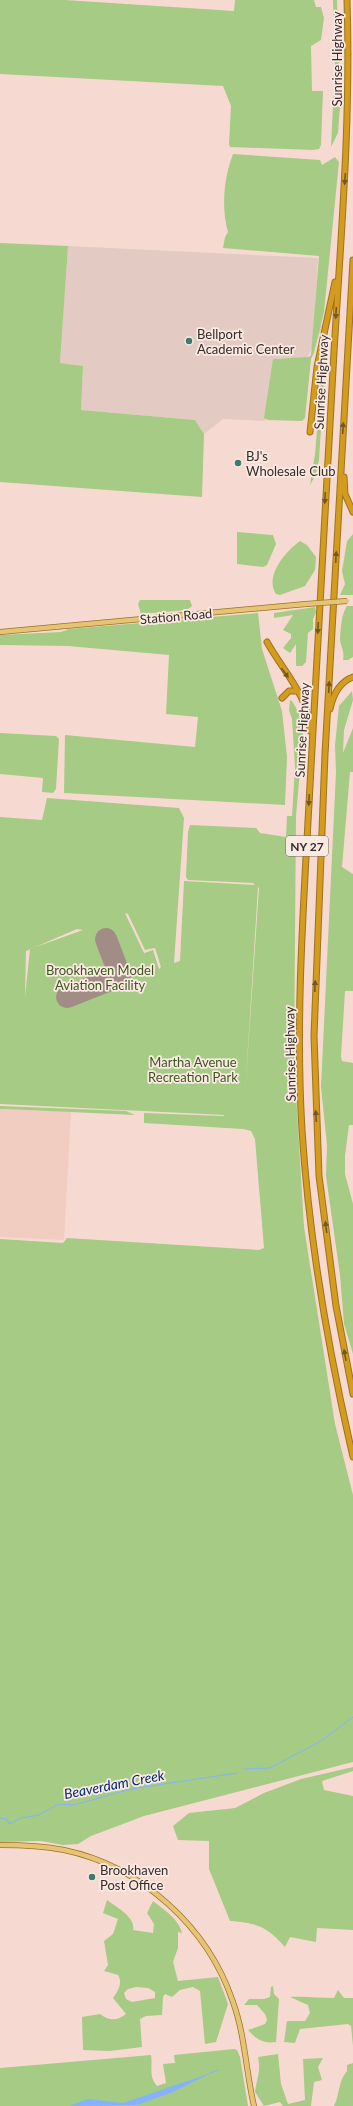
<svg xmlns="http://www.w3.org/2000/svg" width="353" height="2106" font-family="Lato,sans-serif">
<rect width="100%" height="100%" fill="#f6dad1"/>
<path fill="#f0cdc0" d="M0,1107l71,5 -7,128 -64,-3z"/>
<path fill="#e3cac3" d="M68,246l250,12 -4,66 10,1 -18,35 -29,-2 -12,63 -42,-2 -19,15 -9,-14 -114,-10 2,-44 -23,-3z"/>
<path fill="#a6cb84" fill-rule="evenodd" d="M0,0h65l169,11 1,-11h79l2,7h5l3,11 -3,22 -10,6 1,45h11l-2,54 -2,4 -6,1 -83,-3 -1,-3 2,-38 -8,-20 -223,-12z
M333,0h4l3,106 -2,27 -7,14 4,-83z
M233,154l87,6 2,5 13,-8 4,5 -15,150 -10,41 -3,6 -6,59 -3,3 -34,-1 -4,-2 9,-59 36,-2 2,-2 8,-99 -96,-8 2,-11 3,-5c-7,-24 -4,-55 5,-78z
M0,243l68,3 -8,117 23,3 -2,44 114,10 9,14 -2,63 -202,-15z
M325,364l-6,96 -3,14 -6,11 5,-31 7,-86z
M237,532l36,3 3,9 -9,21 -4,2 -26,-3z
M353,534v61h-13l5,-11 -3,-13 5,-30z
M300,541l7,4 9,12 -1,13 -10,16 -25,9 -4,-1c-12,-18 10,-43 24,-53z
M140,600h50l2,6 -5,4 -46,4 -3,-10z
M347,606h6v51l-5,3h-5c2,-9 -3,-14 -3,-22 1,-11 1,-23 7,-32z
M315,607l1,5 -3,7v10l-5,4 -2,29 -4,4h-6v-22l-6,9 -7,-5 8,-10v-4l-8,-4 10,-15 -19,3v-5z
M258,613l4,36 20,62 5,46 -2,48 -221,-12 1,-58 130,12 3,-30 -32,-3 3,-59 -101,-9 -68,-1v-10l61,-3 8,-3z
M352,691l1,9 -9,30 -1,23 10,-25v44h-3l-8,95 11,7v117h-8l-4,66 1,4 11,2v62h-4l-4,31v18l8,30v150l-9,-30 -4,-49 -14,-99 1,-31 -6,-58 15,-315 -1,-27 4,-39z
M290,700l2,1 7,12 4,23 -7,80 -2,244 10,167 31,197 18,71v267l-209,54 -53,20 -13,8 -15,1 -22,-4 -41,1v-603l63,4 4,-5 192,12 5,-2 -9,-109 -4,-8 -8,-2 -99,-6v-10l79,3 2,-1 -225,-11v-287l42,3 5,-22 132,10 5,10 -10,145 6,-2 4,-80 71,4 -2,-2 -65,-3 -2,-3 2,-45 2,-7 66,3 4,5 26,4 1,-21h5l3,-49 -3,-48 -3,-9zM258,887l1,1 -14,207zM125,913l3,1 17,36 10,-2 6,19 -2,2 -6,-19 -9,3zM77,929l6,1 -53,19 -5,48 1,-46z
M0,733l56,3 3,3 -3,50 -3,4 -11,-1 1,-14 -43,-4z
M0,1106l126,5 9,4 -129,-6h-6z
M353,1767v4l-31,10 2,9 29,6v134l-36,-2 -1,14 -26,-5 -5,10c-18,-20 -27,-24 -55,-26l-21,-52v-28l-31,-1 -5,-14 16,-13 46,-5 29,-15 37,-14z
M107,1900c9,7 29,17 26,30l20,3 1,-9 -7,-11 6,-12c10,8 26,18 29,32l-4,-1v16l-5,14 5,19 40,-4 10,27 -12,38 -11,2 -5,-53 -7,-4 -13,3 -8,7 -7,-3 -2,3 -1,18 -16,1 -6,3 2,28 -32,4 -27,-1 -1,-33 18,-3c9,7 17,7 26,0l-13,-16c5,-7 10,-15 5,-23l-14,-4 4,-6 -4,-24 9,-7 5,-15 -15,-6zM136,1987l12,1 7,4v6l-23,4 -6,-3 -2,-6 4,-4z
M273,1986l1,8 5,5 -3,43c-12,2 -20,-3 -28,-12l17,-6 2,-4 -2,-6 -8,-9h-13l5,-6h15l6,-2 1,-10z
M338,1990l6,8h9v48l-2,-20 -3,-2 -48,5 -5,14 -11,-1 3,-21h18l5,-8 -2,-8 -18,-8c15,-1 29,1 44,1z
M234,2049l3,1 3,7 8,49h-248v-38l151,-13c2,11 -3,21 6,31l9,-3 -3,-19 12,-1 -1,-8z
M278,2054l3,30 7,20 17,-4 -2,-41 20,-1 -5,9 4,13 -8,2 -3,24h-28l-3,-4 -16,4 -9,-14c2,-15 6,-20 3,-35z
M353,2063v43h-19c6,-12 4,-25 13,-35v-6z"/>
<path fill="#84b2fd" d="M211,2073l-38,19 -36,13 -68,1 19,-7 35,4z"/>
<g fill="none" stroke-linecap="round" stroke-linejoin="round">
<path stroke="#84b2fd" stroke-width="1" d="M244,1769l26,-1 51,-27 32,-24
M0,1818l7,1 2,5 12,-6 18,-3 20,-11 15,1 57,-16 106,-16
M210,2073l8,-3"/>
<path stroke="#a28d86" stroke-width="22" d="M67,997l53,-21 -14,-37"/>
<defs>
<path id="major" d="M0,632l306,-28
M0,1845c21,0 43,1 64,5 77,16 144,77 169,152 12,33 13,70 21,104"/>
<path id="highway" d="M347,0c4,118 -6,235 -13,352 -9,145 -16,289 -24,433 -6,115 -15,230 -8,345 7,111 26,219 51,327
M353,260l-28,494 -11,282 5,140 17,130 17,88
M310,432l7,-65 18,-85
M344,477l1,17 8,18
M267,642c16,29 42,54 43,89
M282,698l7,-7h9
M330,709c3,-14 9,-27 23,-32"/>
</defs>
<use href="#major" stroke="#9c7320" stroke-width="6"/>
<use href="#highway" stroke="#9c7320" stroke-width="7"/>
<use href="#major" stroke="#e5c377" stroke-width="4.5"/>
<use href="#highway" stroke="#d49b1c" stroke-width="5"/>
<defs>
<path id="major-bridge" d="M306,604l41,-3"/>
</defs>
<use href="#major-bridge" stroke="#9c7320" stroke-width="6" stroke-linecap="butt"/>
<use href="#major-bridge" stroke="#e5c377" stroke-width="4.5"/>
</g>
<defs><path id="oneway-solid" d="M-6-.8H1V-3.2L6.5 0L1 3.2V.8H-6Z"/></defs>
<g fill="#755723">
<use href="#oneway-solid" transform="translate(345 179) rotate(94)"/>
<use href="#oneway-solid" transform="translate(336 313) rotate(93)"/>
<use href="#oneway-solid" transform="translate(343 428) rotate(-87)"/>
<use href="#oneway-solid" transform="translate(325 498) rotate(93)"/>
<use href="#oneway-solid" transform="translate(336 557) rotate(-87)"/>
<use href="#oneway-solid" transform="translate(318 628) rotate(93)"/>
<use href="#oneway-solid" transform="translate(285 673) rotate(54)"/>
<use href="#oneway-solid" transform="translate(329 687) rotate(-87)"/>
<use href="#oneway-solid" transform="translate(309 800) rotate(93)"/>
<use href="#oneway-solid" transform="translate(315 986) rotate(-88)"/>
<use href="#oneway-solid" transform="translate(316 1116) rotate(-93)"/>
<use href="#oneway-solid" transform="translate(326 1227) rotate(-97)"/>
<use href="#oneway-solid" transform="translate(345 1355) rotate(-100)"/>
</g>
<g fill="#3b7c6b" stroke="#fbeae4" stroke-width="1.5">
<circle cx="189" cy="341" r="4"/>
<circle cx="238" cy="463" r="4"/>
<circle cx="92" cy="1877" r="4"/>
</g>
<g text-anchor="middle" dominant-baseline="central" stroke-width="3.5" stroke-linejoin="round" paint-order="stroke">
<rect fill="#fbeae4" stroke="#706460" stroke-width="1" x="286" y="836" width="42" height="20" rx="3"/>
<g font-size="12" font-weight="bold" fill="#352a27">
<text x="307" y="846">NY 27</text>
</g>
<g font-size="13" fill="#352a27" stroke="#fbeae4">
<text transform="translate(337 59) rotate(-90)">Sunrise Highway</text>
<text transform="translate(321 382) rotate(-87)">Sunrise Highway</text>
<text transform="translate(176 616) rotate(-5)">Station Road</text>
<text transform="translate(302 730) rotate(-87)">Sunrise Highway</text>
<text transform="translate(290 1054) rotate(-91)">Sunrise Highway</text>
</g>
<g font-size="13" fill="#352a27" stroke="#fbeae4" text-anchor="start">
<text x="197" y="334">Bellport<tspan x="197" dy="15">Academic Center</tspan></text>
<text x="246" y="456">BJ's<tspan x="246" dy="15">Wholesale Club</tspan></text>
<text x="100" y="1870">Brookhaven<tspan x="100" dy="15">Post Office</tspan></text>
</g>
<g font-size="13" fill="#3c561e" stroke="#fbeae4">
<text x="100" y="970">Brookhaven Model<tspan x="100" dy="15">Aviation Facility</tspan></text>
<text x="193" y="1062">Martha Avenue<tspan x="193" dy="15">Recreation Park</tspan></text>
</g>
<g font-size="14" font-style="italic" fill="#022b6b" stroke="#fbeae4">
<text transform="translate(114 1784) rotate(-11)">Beaverdam Creek</text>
</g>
</g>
</svg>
